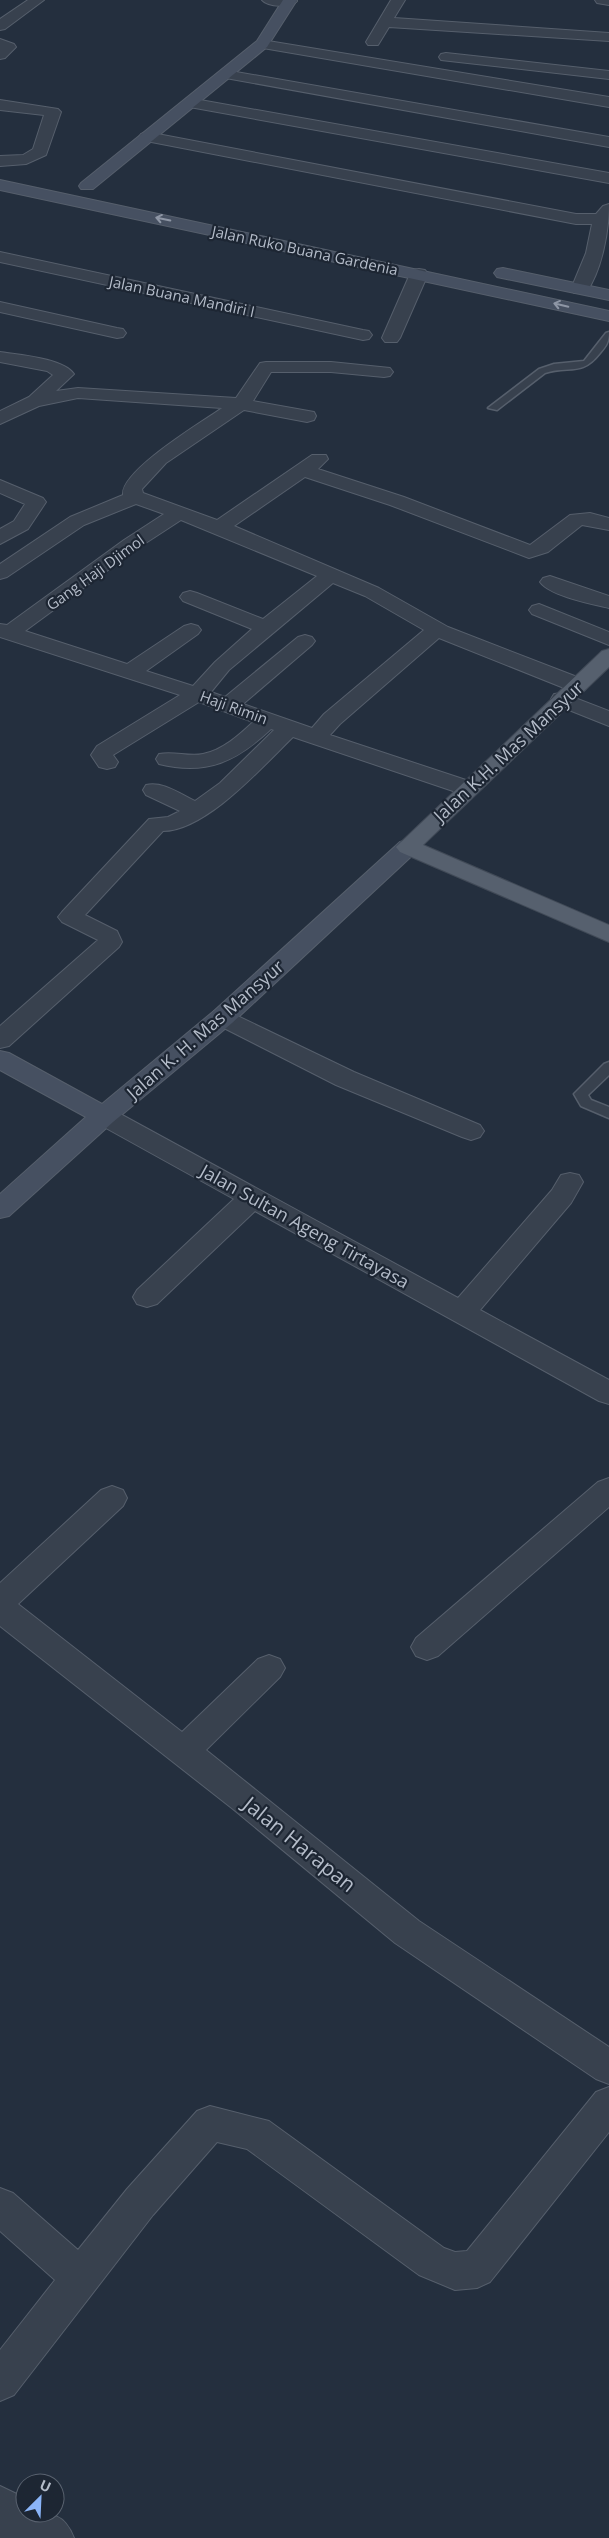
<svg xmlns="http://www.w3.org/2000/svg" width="609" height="2538" font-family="'Open Sans',sans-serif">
<rect width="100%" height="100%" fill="#242f3e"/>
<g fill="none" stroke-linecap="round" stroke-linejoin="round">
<defs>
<path id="lane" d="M609,332c0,10 -3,14 -9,21 -19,24 -30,12 -55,20l-48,37 -9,-2 51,-39 15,-5 30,-3 22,-28z
M609,1062v13l-21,20 3,5 18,7v11l-28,-12 -7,-12 30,-30z"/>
<path id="street" d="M28,0h16l-39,29 -5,1v-11z
M262,0h34l1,1c-6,7 -29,6 -35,-1z
M391,0h14l-11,18 215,15v8l-220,-14 -11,18h-10l-2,-3z
M595,0h14v5l-12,-2z
M0,39l14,5 2,3 -11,11 -5,1z
M262,40l347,57v10l-352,-60 -2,-3z
M446,53l163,18v8l-168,-19 -2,-3 2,-3z
M225,70l384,67v10l-389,-70 -2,-3z
M189,98l420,75v10l-425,-77 -3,-3z
M0,100l58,9 3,3 -15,43 -20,9 -26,2v-10l23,-1 10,-6 11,-34 -44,-5z
M147,132l429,82h20l7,-8 6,-2c0,27 -7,66 -23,89h-12l-3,-4 15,-36 6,-29h-16l-435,-84 -2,-3 2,-3z
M0,252l363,78 6,1 3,4 -3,4 -6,1 -363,-78z
M419,269l6,1 3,4 -28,64 -3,4h-12l-3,-4 28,-64 3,-4z
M0,302l117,26 6,1 3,4 -3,4 -6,1 -117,-26z
M0,352c19,3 63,6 74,22l-18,17 22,-3 158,10 24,-35 6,-1h65l59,6 3,4 -3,4 -6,1 -53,-5h-60l-18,29 61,11 2,4 -2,4 -7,2 -63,-12 -78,53 -24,26 1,4 74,27 95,-65h14l2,4 -10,10 86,28 126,48 40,-30 20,-2 19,5v12l-27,-5 -34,27 -19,6 -139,-53 -85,-28 -71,49 145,62 69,39 137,53 3,5 -3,5 -8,1 -8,-1 -130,-52 -99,86 -10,11 145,48 3,5 -3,5 -8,2 -8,-2 -166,-56c-30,29 -87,94 -130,94l-78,84 32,16 5,11 -3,5 -110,99 -9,2v-22l98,-86 -36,-18 -4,-5 4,-5 87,-93 19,-2 12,-6 -34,-16 -3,-5 3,-5c17,-4 34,9 49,16l25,-18 54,-53 -3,-1c-34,32 -64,47 -112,35l-3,-5 3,-5c15,-3 30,3 44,0 20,-4 36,-19 50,-32l-54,-20 -86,53 5,7 -3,5 -8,2 -8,-2 -8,-12 6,-9 83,-51 -180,-58v-13l7,1 117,-85 40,-26 -28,-10 -52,21 -77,52 -7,2v-15l70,-47 53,-22c-3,-24 79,-73 99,-87l-144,-10 -39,8 -39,18v-13l29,-14 24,-22 -6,-4 -47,-9zM181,520l136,56 -54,43 -66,-26 -7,-2 -7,2 -3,4 3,4 69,28 -37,33 -22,24 -47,-15 52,-37 3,-4 -3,-4 -7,-2 -7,2 -57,38 -102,-33 113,-83zM333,583l32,13 59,34 -100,84 -12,14 -69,-24 69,-59 3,-4 -3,-4 -7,-2 -7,2 -73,60 -14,-5 18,-22z
M0,480l43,18 3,4 -18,27 -28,15v-15l14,-8 11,-17 -25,-11z
M550,576l59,20v12c-17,-4 -59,-12 -69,-26l3,-4z
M539,604l70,28v13l-77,-31 -3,-4 3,-4z
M562,693l47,18v15l-55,-22 -3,-5 3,-5z
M223,1009l131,63 126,53 4,6 -4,6 -9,3 -9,-3 -126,-52 -122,-62 -3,-6 3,-6z
M104,1107l9,3 345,188 94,-108 9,-15 9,-2 9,2 4,7 -12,21 -91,107 129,70v24l-10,-3 -344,-190 -98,93 -10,3 -10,-3 -4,-7 4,-7 97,-91 -139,-77 -4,-6 4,-6z
M609,1478v29l-171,149 -11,4 -11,-4 -5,-9 5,-9 182,-156z
M112,1486l11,4 4,8 -4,8 -105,98 164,128 76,-73 11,-4 11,4 5,9 -5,9 -74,73 213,171 190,126v37l-13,-5 -201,-136 -162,-134 -233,-183v-43l101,-93z
M609,2087v45l-119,150 -13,6 -22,2 -36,-15 -172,-126 -30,-7 -64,73 -139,180 -14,6v-51l55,-70 -55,-49v-43l13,5 65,57 49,-61 70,-78 13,-5 59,15 175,127 11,4 12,-1 129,-159z
M0,2486l25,12v15c25,0 39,-1 49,25h-74z"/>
<path id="secondary" d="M283,0h14l-30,47 -174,142h-12l-2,-3 2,-3 176,-142z
M0,180l609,131v10l-609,-131z
M503,268l106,22v10l-112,-23 -3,-4 3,-4z
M408,840l8,2 4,5 -4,5 -184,171 -119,99 -104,94 -9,2v-24l86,-77 -86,-47v-19l9,2 93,51 112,-93 186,-169z"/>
<path id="primary" d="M609,649v18l-186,178 186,80v17l-209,-90 -4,-5 206,-196z"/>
</defs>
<use href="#lane" stroke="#565f6c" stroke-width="3"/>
<use href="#street" stroke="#565f6c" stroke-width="2"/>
<use href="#secondary" stroke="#565f6c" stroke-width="2"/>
<use href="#primary" stroke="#414a57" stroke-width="2"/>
<use href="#lane" fill="#38414e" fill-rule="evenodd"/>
<use href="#street" fill="#38414e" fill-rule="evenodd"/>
<use href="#secondary" fill="#465061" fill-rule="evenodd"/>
<use href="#primary" fill="#56606e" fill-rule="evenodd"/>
</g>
<defs><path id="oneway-shaft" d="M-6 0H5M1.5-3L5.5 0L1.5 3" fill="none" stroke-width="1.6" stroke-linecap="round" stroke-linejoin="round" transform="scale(1.25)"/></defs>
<g stroke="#8e96a5">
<use href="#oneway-shaft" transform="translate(163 219) rotate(-168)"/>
<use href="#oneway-shaft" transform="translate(561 305) rotate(-167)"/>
</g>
<g text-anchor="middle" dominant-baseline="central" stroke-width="4.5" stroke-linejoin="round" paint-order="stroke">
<g font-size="15" fill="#b4bcc9" stroke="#1d2633">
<text transform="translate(305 250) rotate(12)">Jalan Ruko Buana Gardenia</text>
<text transform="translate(182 296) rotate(12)">Jalan Buana Mandiri I</text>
<text transform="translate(95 572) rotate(-36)">Gang Haji Djimol</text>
<text transform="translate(234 707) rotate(20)">Haji Rimin</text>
</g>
<g font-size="18" fill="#b4bcc9" stroke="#1d2633">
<text transform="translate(508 751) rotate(-43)">Jalan K.H. Mas Mansyur</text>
<text transform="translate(205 1029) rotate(-41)">Jalan K. H. Mas Mansyur</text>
<text transform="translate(305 1226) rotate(29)">Jalan Sultan Ageng Tirtayasa</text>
</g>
<g font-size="21" fill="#b4bcc9" stroke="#1d2633">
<text transform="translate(300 1844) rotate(39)">Jalan Harapan</text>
</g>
</g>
<g transform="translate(40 2498) rotate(24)"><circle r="24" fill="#1d2633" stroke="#59626f"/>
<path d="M0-4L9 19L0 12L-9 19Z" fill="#8ab4f8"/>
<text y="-8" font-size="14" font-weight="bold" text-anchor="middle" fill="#b4bcc9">U</text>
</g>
</svg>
